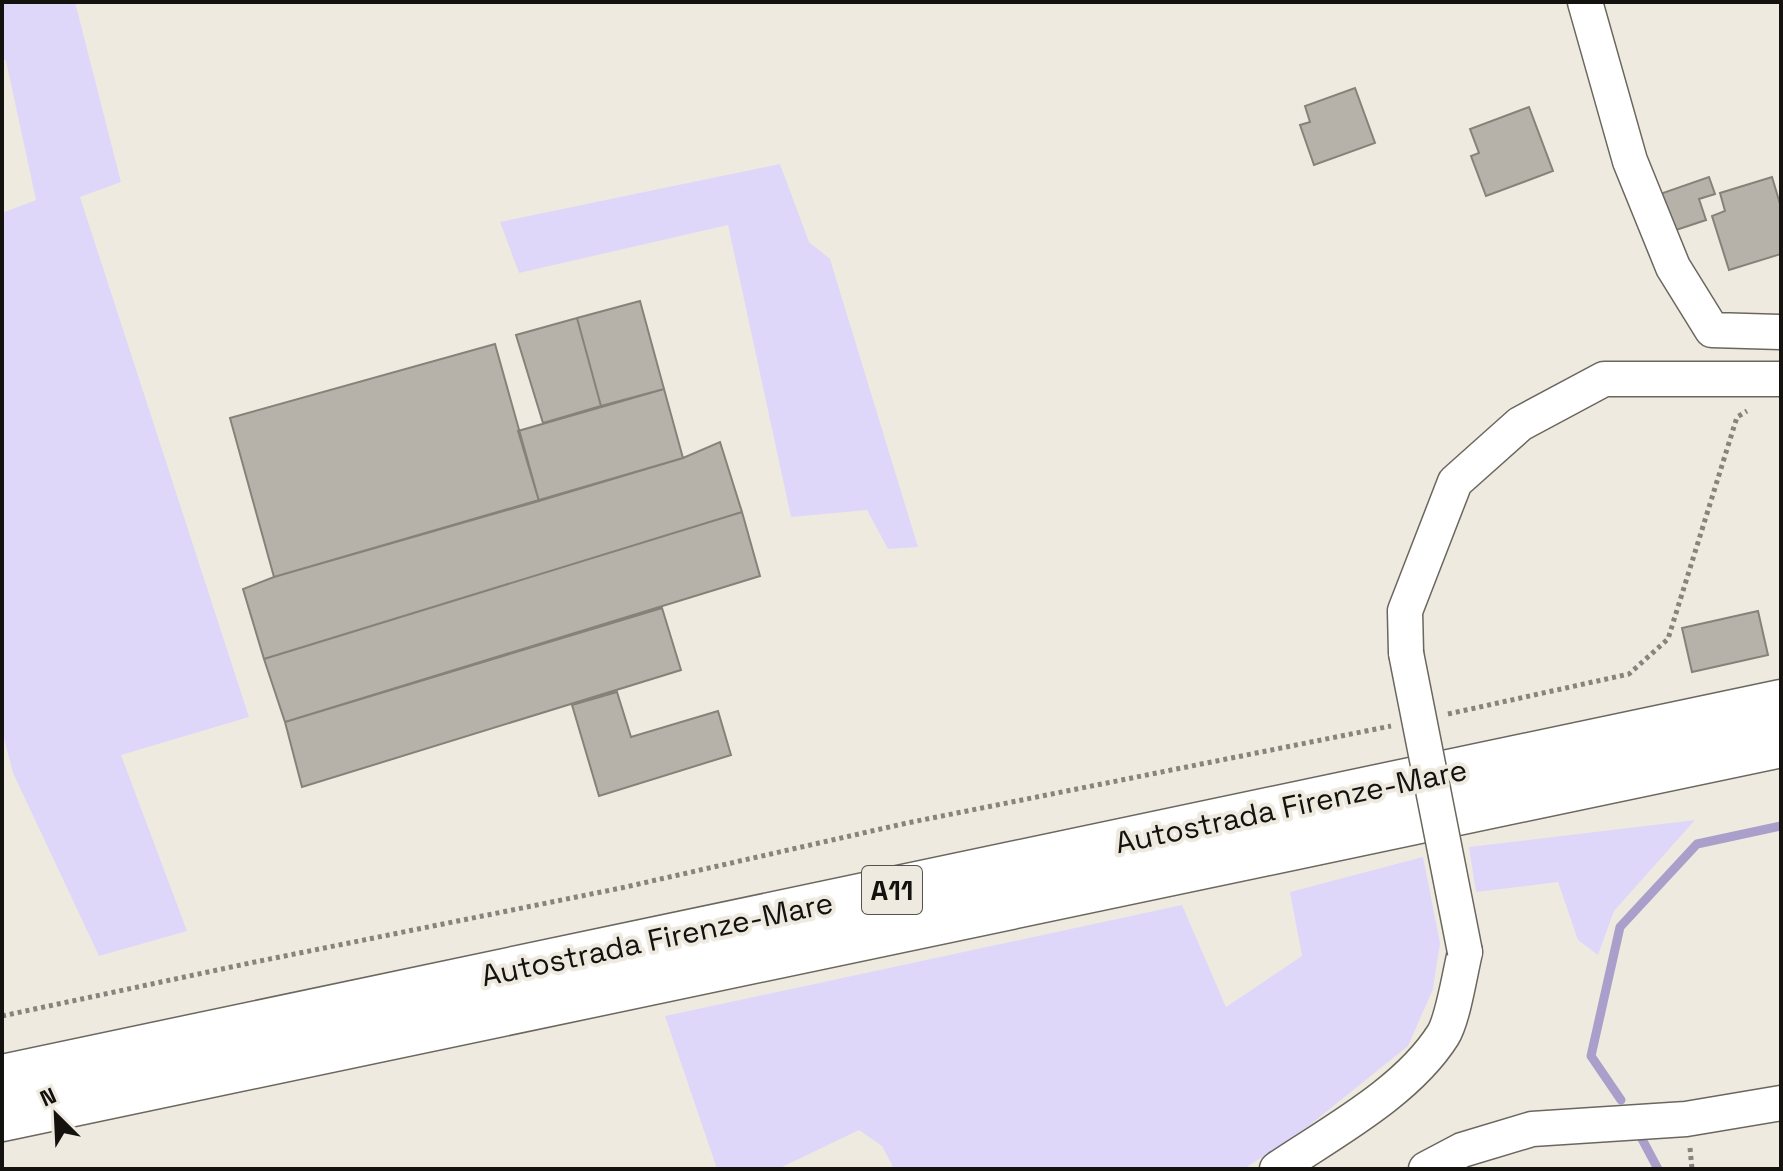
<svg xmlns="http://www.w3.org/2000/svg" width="1783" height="1171" font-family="'Space Grotesk',sans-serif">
<rect width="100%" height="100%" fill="#efeae0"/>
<path fill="#dfd7f9" d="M2,2h73l46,180 -41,15 169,520 -128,38 66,176 -88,25 -86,-183 -11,-42v-518l34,-13 -30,-139 -4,-3z
M780,164l29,78 21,17 88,288 -30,2 -21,-39 -76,7 -63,-292 -209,48 -19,-51z
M1695,820l-81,91 -16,44 -20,-15 -20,-58 -82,10 -7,-45z
M1423,857l17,86 -7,46 -25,57 -102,82 -62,41h-350l-12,-23 -23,-16 -81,39h-61l-52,-153 517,-111 44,102 76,-51 -12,-64z"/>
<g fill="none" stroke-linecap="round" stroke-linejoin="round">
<path stroke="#aa9fcb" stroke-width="9" d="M1621,1100l-30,-44 29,-129 77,-83 84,-18
M1642,1139l16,30"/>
</g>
<path fill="#b7b2a9" stroke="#868279" stroke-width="2" d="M1355,88l20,55 -61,22 -14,-40 10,-3 -5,-16z
M1529,107l24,64 -67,25 -15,-40 8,-3 -9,-24z
M1709,177l6,17 -16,5 7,21 -36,12 -13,-37z
M1772,177l9,30v47l-52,16 -17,-54 13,-5 -5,-18z
M640,301l24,88 -63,17 -24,-88z
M577,318l24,88 -58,17 -27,-88z
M495,344l44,157 -265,76 -44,-159z
M664,389l19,69 -144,43 -21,-70z
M720,442l22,70 -478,147 -21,-70 31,-12 409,-119z
M742,512l18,64 -475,146 -21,-63z
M662,608l19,62 -379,117 -17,-65z
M1758,611l10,44 -76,17 -10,-44z
M617,692l14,45 87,-26 13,44 -132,41 -27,-91z"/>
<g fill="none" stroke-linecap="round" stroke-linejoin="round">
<defs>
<path id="street" d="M1585,2l45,159 43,106 39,63 69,2
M1406,653l-1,-42 50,-129 65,-58 84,-45h177
M1277,1169c55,-37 130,-77 166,-134 10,-16 17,-62 22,-83
M1426,1169l36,-19 70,-21 154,-10 95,-16"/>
<path id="highway" d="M2,1077l1779,-375
M2,1119l1779,-374"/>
</defs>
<use href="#street" stroke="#6b675e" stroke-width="37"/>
<use href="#highway" stroke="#6b675e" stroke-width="47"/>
<path stroke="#87847d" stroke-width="5" stroke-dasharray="4 4" stroke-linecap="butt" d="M1448,714l181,-40 39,-35 69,-222 10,-6
M2,1016l248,-53 371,-75 286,-65 484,-97
M1690,1148l2,21"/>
<use href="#street" stroke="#fff" stroke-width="34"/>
<use href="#highway" stroke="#fff" stroke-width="44"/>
<defs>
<path id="street-bridge" d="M1406,653l59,299"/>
</defs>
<use href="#street-bridge" stroke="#6b675e" stroke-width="37" stroke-linecap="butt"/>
<use href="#street-bridge" stroke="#fff" stroke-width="34"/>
</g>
<g text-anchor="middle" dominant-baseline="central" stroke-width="8" stroke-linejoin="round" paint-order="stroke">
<rect fill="#efeae0" stroke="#56534e" stroke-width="2" x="862" y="866" width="60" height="48" rx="6"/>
<g font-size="28" font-weight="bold" fill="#14120f">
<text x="892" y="890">A11</text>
</g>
<g font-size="30" fill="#14120f" stroke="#efeae0">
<text transform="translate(1291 806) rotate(-12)">Autostrada Firenze-Mare</text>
<text transform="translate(657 939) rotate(-12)">Autostrada Firenze-Mare</text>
</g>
</g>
<rect width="1783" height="1171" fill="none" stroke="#14120f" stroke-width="8"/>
<g transform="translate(56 1115) rotate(336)" stroke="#efeae0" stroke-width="6" paint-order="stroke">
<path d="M0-6L14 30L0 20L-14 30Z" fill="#14120f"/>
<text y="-12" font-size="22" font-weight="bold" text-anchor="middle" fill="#14120f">N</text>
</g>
</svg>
